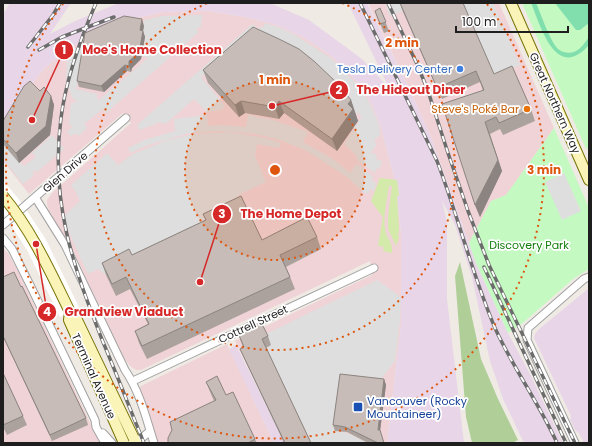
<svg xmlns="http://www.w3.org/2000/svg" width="592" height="446" font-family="Poppins,sans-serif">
<rect width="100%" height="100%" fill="#efeae4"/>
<path fill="#f0d3d6" d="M368,3h131l55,125 -48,68 -15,5 -22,42 -38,-106 -23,-51z
M209,11l35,6 30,7 29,13 27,18 19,18 19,23 12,28 15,57 6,52v91l-14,119h-102l-50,-102 137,-66 -2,-14 -229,109h-5l-6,-4 -7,-9 -50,-106 -24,-40 -2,-7v-4l5,-7 79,-70 -8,-10 -94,81 -26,-33v-32l20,-35 22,-26 22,-19 60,-29 37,-8z
M3,248l5,5 11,20 76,160 7,10h-99z
M227,344l47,99h-117l-10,-35 -8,-18 2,-4z"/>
<path fill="#e8d6e8" d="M10,3h61l-21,31 25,-13 44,-18h151l39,17 53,39 27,29 -41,-85h19l41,83 23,51 45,126 32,70 22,41 33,69h-39l-21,-44 -13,-38 -18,-84 -17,-52 -13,-24 5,21v77l17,144h-77l14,-119v-91l-6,-52 -15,-57 -12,-28 -19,-23 -19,-18 -27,-18 -29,-13 -30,-7 -35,-6 -45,1 -37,8 -60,29 -22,19 -22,26 -20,35v-115z
M589,288v155h-5l-5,-10 -4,-3 -5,-10 1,-4 -37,-78 1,-4 3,-4z
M236,345l49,98h-11l-45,-94z"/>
<path fill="#d3eaaa" d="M380,178l17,2 2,14v2h-2l2,33 -1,6 1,2 -3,9 -8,-17v-13l4,-30h-3c-2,13 -6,30 -4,43 1,9 9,14 7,24l-9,-2 1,-4 -6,-1 5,-29 -12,-16z"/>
<path fill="#b0cf98" d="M460,262l21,97 17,40 20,41 -6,3h-40l-6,-26 -11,-141z"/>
<path fill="#c4fac1" d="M522,3h67v144l-3,2z
M554,128l35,80v61l-16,10 -49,43 -16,11 -32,-70 -7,-20 22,-42 15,-6z"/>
<path fill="#81dfad" d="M531,3h5c5,11 14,38 22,46 4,4 13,5 18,2 6,-3 9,-9 13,-14v8c-33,37 -48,-18 -58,-42z
M555,3h34v20l-9,7h-4z"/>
<path fill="#dedede" d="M387,3h34l-31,13 -5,-12z
M462,3h31l27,62 -26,11z
M202,15l-1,12 -5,1 3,4 -93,81 -3,-4 -19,15 3,4 -8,8 -4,-3 -4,3 -4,-4 6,-6 -4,-1 2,-22 6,-1 -5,-5 -6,-16 2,-32 18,-2 -10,42 21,5v5l2,1 49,-42 -6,-2 3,-19h-3l2,-17 18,-4z
M265,23l13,4 17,8 36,23 28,28 9,14 11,24 1,12 -4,2 -2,3 3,3 -7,10 4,-1 3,3 -1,3 6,2 -2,7 -4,1 -1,4 -18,-13 -1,-5 -12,-11 17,-26 -1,-5 -3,1 -7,-10 -97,-72 -52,45 24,29 -4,4 -14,2 -13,-13 -26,23 -4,2 -4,-2 -20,8 -3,-5 112,-98 4,-3 4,4 6,-1z
M207,115l1,11 14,-1 24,2 2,-12 25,5 35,12 -5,10 30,17 17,14 7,-10 16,14 -1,4 4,2 -2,8 -4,-2 -2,5 -5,-2 -16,-15 -42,-27 -25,-10 -25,-6 -31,-3 -35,2 -41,12 -18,8 -2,-5 16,-8 31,-9 -1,-12z
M229,132l32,5 20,6 -2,5 -22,-4 -2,12 11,26 -28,13 7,13 -139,67 -8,-6 -10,5 -22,-48 -1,-11 15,-14 -4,-9 -5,-7 36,-32 11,12 15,-11 34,-14 27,-6z
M52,135l12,14 -27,23 -2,-2 -3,3 2,2 -11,9 -20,-25v-15l21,22 12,-9 -4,-4z
M564,173l17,38 -19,9 -17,-38z
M377,280l24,17 -1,24 -5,40 -16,21 -44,49 12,2 21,10h-58l-45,-95 1,-14z"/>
<path fill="#fff" d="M3,180l18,22 24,36 34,69 -19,10 -33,-67 -24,-37z"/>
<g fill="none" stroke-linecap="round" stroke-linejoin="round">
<defs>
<path id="minor" d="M35,197l30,48 60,125c15,22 21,48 29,73
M3,225l123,-107
M3,238l9,11 20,40 63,131 1,7 9,16
M133,381l241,-113
M103,433l9,10
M132,443l11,-6 7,-6
M575,443l-48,-103 1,-12 56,-49 5,-2"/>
<path id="secondary" d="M511,3l78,177
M70,312l6,6 60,125
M70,312l-1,8 55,123"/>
</defs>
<use href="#minor" stroke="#a2a2a2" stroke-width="9"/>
<use href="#secondary" stroke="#777204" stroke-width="12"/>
<use href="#minor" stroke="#fff" stroke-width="7"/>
<use href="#secondary" stroke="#faf4b8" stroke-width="10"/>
<defs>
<path id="rail" d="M96,3c-16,37 -30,75 -35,115 -11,84 12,148 42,224 14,33 27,67 41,101
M360,3l77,158c21,55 35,113 58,167 18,40 44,75 62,115
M388,3l29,61 11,27 20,62 20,58 21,54 86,178
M28,47l25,-32 7,-12
M39,50l23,-13 52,-20
M484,267l82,176"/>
</defs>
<use href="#rail" stroke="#6c6c6c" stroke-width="3.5"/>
<use href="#rail" stroke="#fff" stroke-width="2" stroke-dasharray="6" stroke-linecap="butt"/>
<defs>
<path id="secondary-bridge" d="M3,196c29,35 47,75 67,116"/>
</defs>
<use href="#secondary-bridge" stroke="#777204" stroke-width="12" stroke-linecap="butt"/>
<use href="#secondary-bridge" stroke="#faf4b8" stroke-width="10"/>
</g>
<path fill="#aba29d" d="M400,3l94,71 37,35 4,12 -32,14 -3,-6 -10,5 12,37 -22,46 -5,-12 8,-114 -3,-9 -38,17 -39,-87z
M380,8l9,23 -5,2 -9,-22z
M144,26l-1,5 2,6 -4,22 -9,9 -1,4 -4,-1 -23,21 -25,-5 -2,-6z
M203,70l148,30 7,21 -21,30 -53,-38 -5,6 -34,-6 -6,4 -31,-34z
M40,91l11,5 3,9 -4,30 -31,28 -16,-19v-23z
M203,214l59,26 55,-3 4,12 -35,18 9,22 -148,70 -8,-16 -4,-12 13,-7 -18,-35 -14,7 -10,-21 -4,-12 30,-8 74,-35z
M3,277l83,141 2,7 -36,16 -49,-104z
M238,333l30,3 3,9 -5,3 45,95h-27l-40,-85 -4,-9 3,-2z
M3,373l20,43 4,9 -20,10 -4,-8z
M384,379l2,6 -6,46 4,12h-16l-21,-11 -12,-1 -2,-6z
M206,382l20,13 29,44 2,4h-89l46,-42 -3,-7z"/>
<path fill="#8b8480" d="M142,19l2,7 -1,5 2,6 -4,22 -9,9 -1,4 -2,-6v-5l11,-31z
M125,65l2,6 -23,21 -3,-6z
M51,96l3,9 -4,30 -31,28 -3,-10z
M351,100l7,21 -21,30 -5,-12 16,-35z
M241,101l4,12 -6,4 -4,-12z
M279,101l5,12 -5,6 -4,-12z
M485,122l17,49 -22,46 -5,-12z
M384,379l2,6 -6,46 -2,-1z"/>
<path fill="#c7bcb7" stroke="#8b8480" d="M400,3h63l31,71 18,-8 19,43 -32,14 -3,-6 -11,5 13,38 -23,45 -33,-101 42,-14 -8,-19 -39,17z
M380,8l6,14 -6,2 -5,-13z
M124,16l18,3 -2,11 3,1 -4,22 -10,8v5l-4,-1 -24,21 -24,-5 8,-48z
M253,27l26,12 20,10 16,13 22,21 14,17 -3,4 5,5 -21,30 -53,-38 -4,6 -34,-6 -6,4 -32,-35z
M30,81l10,10 4,-4 7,9 -5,30 -30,27 -13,-14v-18l21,-35z
M241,196l21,44 45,-23 10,20 -37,18 10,22 -148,69 -7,-15 14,-7 -23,-47 -14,7 -10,-21 27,-14 3,6 74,-35 -3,-6z
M14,272l7,15 1,-1 64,132 -36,17 -47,-99v-59z
M261,322l7,14 -6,3 49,104h-26l-45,-94 4,-2 -6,-14z
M3,373l20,43 -20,9z
M340,374l44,5 -6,51h2l4,13h-6l-33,-16 -12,-2z
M217,376l9,19 7,-3 22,47 -7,4h-80v-5l4,-8 -2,-8 46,-22 -10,-18z"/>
<circle cx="275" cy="170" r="90" fill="#de560d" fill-opacity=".12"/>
<g fill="none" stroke="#de560d" stroke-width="2" stroke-dasharray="2 4">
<circle cx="275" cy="170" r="90"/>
<path d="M342 3A180 180 0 1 1 208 3"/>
<path d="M487 4A269 269 0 1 1 63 4"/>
</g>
<circle fill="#3f7fe0" stroke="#fff" stroke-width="1.5" cx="460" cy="69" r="4"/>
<circle fill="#e8710a" stroke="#fff" stroke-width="1.5" cx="527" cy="109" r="4"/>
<rect fill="#1a4fb4" stroke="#fff" stroke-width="1.5" x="353" y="402" width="10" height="10" rx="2"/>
<g text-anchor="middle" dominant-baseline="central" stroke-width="3.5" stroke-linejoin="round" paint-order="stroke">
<g font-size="11" fill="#366cbe" stroke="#fff" text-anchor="end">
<text x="452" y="69">Tesla Delivery Center</text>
</g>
<g font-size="11" fill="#1e1e1e" stroke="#fff">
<text transform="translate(555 103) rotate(66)">Great Northern Way</text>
<text transform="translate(65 172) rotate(-41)">Glen Drive</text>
<text transform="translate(253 324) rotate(-25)">Cottrell Street</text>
<text transform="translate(94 376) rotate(66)">Terminal Avenue</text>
</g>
<g font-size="11" fill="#c56008" stroke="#fff" text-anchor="end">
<text x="519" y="109">Steve's Poké Bar</text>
</g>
<g font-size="11" fill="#127e0b" stroke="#fff">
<text x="529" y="245">Discovery Park</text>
</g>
<g font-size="11" fill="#164399" stroke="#fff" text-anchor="start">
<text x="367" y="401">Vancouver (Rocky<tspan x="367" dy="13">Mountaineer)</tspan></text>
</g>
</g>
<circle cx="275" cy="170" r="6" fill="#de560d" stroke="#fff" stroke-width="2"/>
<g font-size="12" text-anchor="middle" font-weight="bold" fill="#de560d" stroke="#fff" stroke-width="3.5" stroke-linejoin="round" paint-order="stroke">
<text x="402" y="47">2 min</text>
<text x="275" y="84">1 min</text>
<text x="544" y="174">3 min</text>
</g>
<path fill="none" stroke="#d62828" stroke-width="1.5" d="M32 120L64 50M272 106L339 90M200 282L222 214M36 244L47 312"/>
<g fill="#d62828" stroke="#fff" stroke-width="1.5">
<circle cx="32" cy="120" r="4"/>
<circle cx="272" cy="106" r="4"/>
<circle cx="200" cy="282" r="4"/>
<circle cx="36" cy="244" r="4"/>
<circle cx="64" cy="50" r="10"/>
<circle cx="339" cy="90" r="10"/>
<circle cx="222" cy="214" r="10"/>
<circle cx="47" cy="312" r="10"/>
</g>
<g font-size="12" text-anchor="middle" font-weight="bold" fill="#fff">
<text x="64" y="54">1</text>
<text x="339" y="94">2</text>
<text x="222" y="218">3</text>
<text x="47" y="316">4</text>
</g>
<g font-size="12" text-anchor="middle" font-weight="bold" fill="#d62828" stroke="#fff" stroke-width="3.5" stroke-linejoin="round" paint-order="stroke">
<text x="152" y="54">Moe's Home Collection</text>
<text x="411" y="94">The Hideout Diner</text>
<text x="291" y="218">The Home Depot</text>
<text x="124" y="316">Grandview Viaduct</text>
</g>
<rect width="592" height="446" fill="none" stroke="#1e1e1e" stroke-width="8"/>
<path d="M456 26v6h112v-6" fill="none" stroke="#1e1e1e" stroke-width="2"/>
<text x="462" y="26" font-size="12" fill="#1e1e1e" stroke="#ffffff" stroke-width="3" paint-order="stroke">100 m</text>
</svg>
